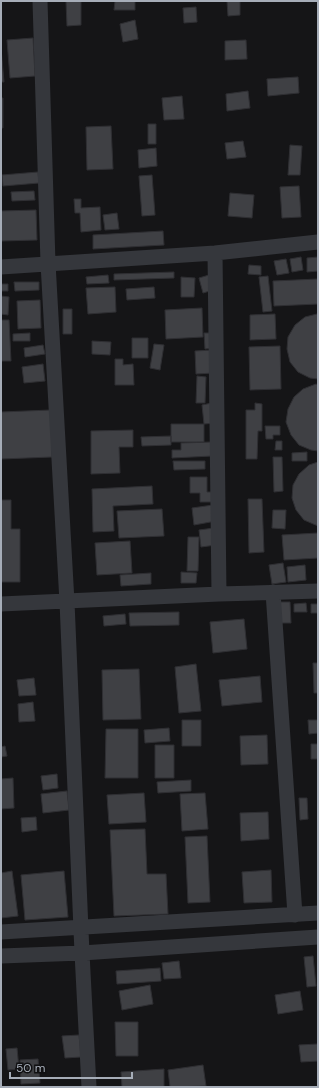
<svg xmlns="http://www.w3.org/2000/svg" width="319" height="1088" font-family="'DM Sans',sans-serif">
<rect width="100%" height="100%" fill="#151517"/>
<path fill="#3f4044" stroke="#2f2f33" d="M66,1h15v24l-14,1z
M115,1h20v9h-21z
M227,1h13v14l-12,1z
M196,7l1,15 -13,1 -1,-15z
M135,20l3,19 -15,3 -3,-18z
M33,38l2,38 -25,2 -3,-38z
M246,40l1,19 -22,1v-19z
M1,48l3,34h-3z
M298,77l1,16 -31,3 -1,-17z
M248,91l2,17 -23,3 -1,-17z
M182,96l2,23 -20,1 -2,-22z
M1,98h2v30h-2z
M148,124h8v20h-8z
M111,126l2,43 -26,1 -1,-43z
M243,141l3,16 -19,2 -2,-16z
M290,145l12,1 -2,29h-12z
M156,148l1,18 -18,2 -1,-18z
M38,172l1,11 -36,3 -1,-11z
M152,175l3,40 -13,1 -3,-40z
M299,186l2,31 -19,1 -2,-31z
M34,191l1,9 -23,1 -1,-9z
M230,193l24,2 -2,23 -24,-2z
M74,199h7v9l19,-1 1,23 -20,2 -1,-19h-5z
M36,210l1,30 -36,1v-30z
M117,213l2,16 -14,1 -2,-15z
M163,231l1,14 -71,4v-14z
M301,257l2,13 -11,2 -2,-13z
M318,257v14l-11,1v-14z
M286,259l3,14 -12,2 -3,-14z
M249,265l12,1v9l-13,-1z
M174,272v6l-60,2v-6z
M108,275l1,8 -22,1 -1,-7z
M209,275l4,15 -10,3 -4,-15z
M268,276l4,35 -9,1 -4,-35z
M181,277l14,1 -1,19h-13z
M318,279v25l-44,2 -1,-25z
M14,282h25v8l-24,1z
M1,284h7v7h-7z
M115,287l1,25 -28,2 -2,-26z
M154,287l1,11 -28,2 -1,-11z
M1,296l8,1 -1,18 -7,-1z
M40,300l1,28 -23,1 -1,-28z
M202,308l1,29 -37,2 -1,-29z
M63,309h9v25h-9z
M275,314l1,25 -26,1v-25z
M317,314h1v65l-8,-1 -12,-6 -8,-10 -3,-13 1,-12 7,-12 10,-8z
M1,320h8l2,41h-10z
M30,333v8h-17v-7z
M204,333h8l1,15 -8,1z
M132,338h16v20h-16z
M92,341l19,1 -1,13 -18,-1z
M154,344l10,1 -4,25 -10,-2z
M43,345l2,9 -20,3 -1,-9z
M280,346l1,43 -31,1 -1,-43z
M213,350v23l-17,1 -1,-23z
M115,359h8v6l10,-1 1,21h-19z
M43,364l2,17 -21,2 -2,-16z
M197,376l9,1 -1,26h-9z
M316,384l2,1v66l-7,-1 -12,-5 -8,-10 -5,-13 2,-13 6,-12 9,-8z
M212,403l3,20 -11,1 -2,-19z
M255,403l7,1v27h-4l-1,28h-11v-49h9z
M51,410l1,47 -51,2v-47z
M171,424h33v18h-33z
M265,426h15v9h-7v4h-7z
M133,430v17h-14l1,26 -29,1v-43z
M171,436v9l-29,1 -1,-9z
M276,441h6v9h-7z
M212,442v14l-40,2v-8h9v-7z
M307,452v9h-15v-8z
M273,457h9l1,34 -9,1z
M173,461h32v8l-31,1z
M318,462v64l-14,-6 -8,-10 -4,-12 1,-13 6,-11 10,-9z
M190,477h17v15h7v10h-14v-9h-10z
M152,486l1,18 -40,2 1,25 -21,1 -1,-43z
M248,499h14l2,53 -15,1z
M1,500h10v29h9v53h-19z
M213,505l3,16 -22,4 -2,-17z
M162,509l2,27 -45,2 -2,-27z
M273,510h13l-1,19 -13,-1z
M214,528l2,17 -15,2 -2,-17z
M318,533v25l-34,2 -2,-25z
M188,537h11l-1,34h-11z
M130,541l2,32 -35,2 -2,-32z
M283,563l3,19 -14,2 -3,-19z
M305,565l1,15 -18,2 -1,-15z
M181,572l16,1 -1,10h-15z
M151,573v11l-30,2 -1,-11z
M279,602h11l1,21h-11z
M306,603l1,9h-13v-8z
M311,604h7v9h-7z
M179,612v13l-49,1 -1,-13z
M125,614l1,10 -22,2 -1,-10z
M244,619l3,30 -34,4 -3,-31z
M313,663h5v30h-4z
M196,664l5,47 -22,2 -4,-46z
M139,669l2,50 -38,1 -1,-50z
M260,676l2,26 -40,4 -3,-26z
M34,678l2,17 -17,1 -2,-16z
M33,702l2,19 -16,1 -1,-18z
M182,720h19v26h-19z
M308,720h10v13l-9,1z
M169,728l1,13 -25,2 -1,-13z
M106,729h32v49h-33z
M267,735l1,29 -27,1 -1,-29z
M311,744h7v15h-7z
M155,745h19v33h-19z
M5,746l2,10 -6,1v-10z
M57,774l1,14 -15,2 -2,-14z
M13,778l1,30 -13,1v-30z
M191,780v11l-33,2 -1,-11z
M67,791l2,19 -26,3 -2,-19z
M144,793l2,29 -37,2 -2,-29z
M205,793l3,36 -26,2 -2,-37z
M299,798h8l1,21 -8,1z
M268,812l1,27 -28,2 -1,-28z
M36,817l1,13 -15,2 -1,-14z
M145,829l2,45h19l2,40 -54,2 -4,-86z
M207,836l3,66 -22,1 -3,-66z
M271,870l1,32 -28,1 -2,-31z
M12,871l6,45 -17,2v-45z
M64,871l4,46 -43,3 -4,-45z
M313,956l3,30 -9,1 -3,-30z
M179,961l2,17 -17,1 -2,-16z
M160,968l1,13 -44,3 -1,-13z
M150,985l3,19 -31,6 -3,-19z
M300,991l3,19 -25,4 -3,-19z
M115,1022h23v34h-22z
M79,1035l2,22 -16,1 -3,-22z
M318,1044v17l-17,1 -2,-17z
M17,1048l2,21 -11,1 -2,-21z
M38,1059l2,24 -19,1 -1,-24z
M203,1065l3,21 -36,1 -2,-17z
M164,1069v18h-42l-1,-15z"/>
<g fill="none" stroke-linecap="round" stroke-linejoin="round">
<path stroke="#35373c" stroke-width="15" d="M40,1l8,262 19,339 15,351 7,134
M215,253l4,341
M1,267l214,-14 103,-11
M273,592l22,323
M1,604l218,-10 99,-3
M1,932l317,-19
M1,956l81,-3 236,-16"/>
</g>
<rect width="319" height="1088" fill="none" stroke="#a6adb8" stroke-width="4"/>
<path d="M10 1072v6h122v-6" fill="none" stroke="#a6adb8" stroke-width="2"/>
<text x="16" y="1072" font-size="12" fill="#a6adb8" stroke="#101012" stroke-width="3" paint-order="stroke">50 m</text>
</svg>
